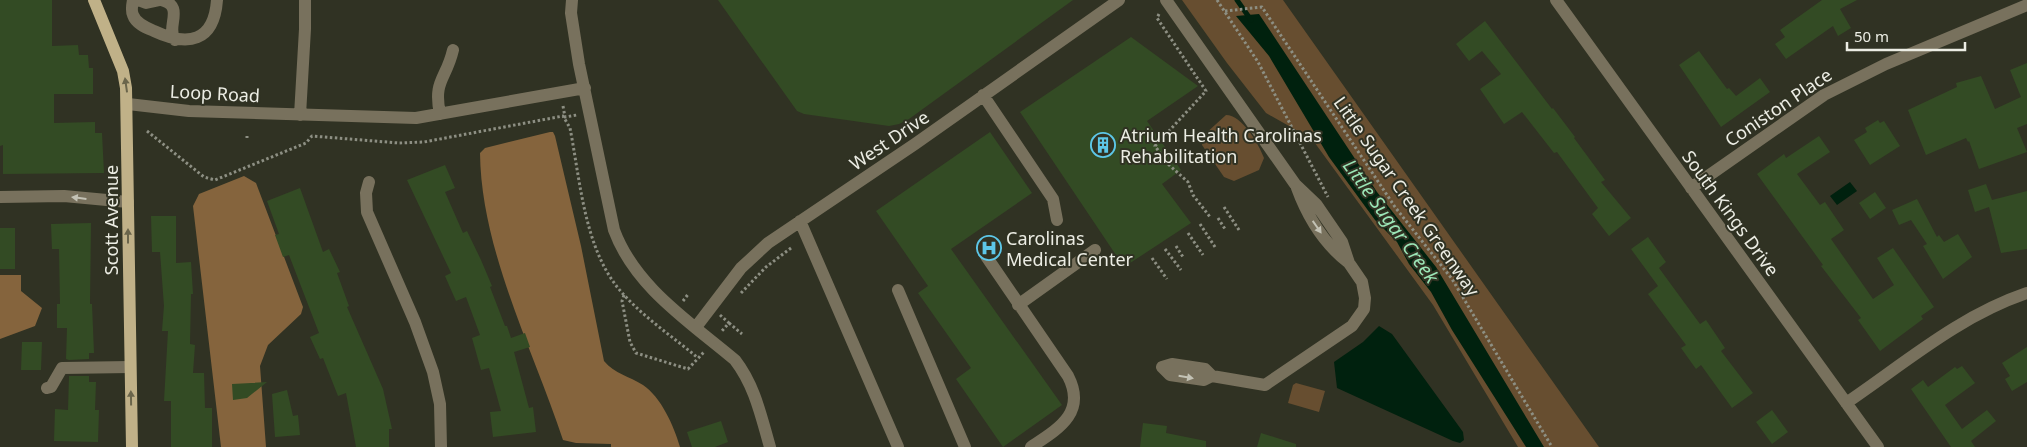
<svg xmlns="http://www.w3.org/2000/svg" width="2027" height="447" font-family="'Noto Sans',sans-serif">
<rect width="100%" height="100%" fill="#303223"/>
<path fill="#674e30" d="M1182,0h101l316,447h-81l-85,-142 -121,-166 -46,-26 -39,-50z
M1226,115c16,0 33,29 38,43l-5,12 -25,11 -10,-4 -22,-32 2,-10z
M1296,383l29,8 -6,21 -31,-9 5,-18z"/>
<path fill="#85643d" d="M550,132h3l2,4 26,110 23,115c11,13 25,15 39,24 18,12 31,41 37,62h-69v-3l-35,-1 -13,-3c-30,-91 -82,-190 -83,-287l5,-5z
M244,176l12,7 47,124 -2,7 -33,31 -8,21 6,81h-45l-28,-241 6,-12z
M0,275h21v16l21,17 -7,18 -35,13z"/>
<path fill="#00210e" d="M1259,14l118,178 59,75 108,180h-18l-74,-117 -21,-38 -22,-28 -12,-22 -22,-22 -46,-63 -60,-101 -33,-40z
M1850,182l7,9 -20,14 -7,-9z
M1379,326l13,8 71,98 1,8 -4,3 -7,-2 -116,-53 -3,-26 29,-20z"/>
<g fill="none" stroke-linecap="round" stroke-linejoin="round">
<path stroke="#00210e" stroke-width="5" d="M1237,0l14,20"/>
</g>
<path fill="#334b24" d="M0,0h52v46l26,-1 1,10h9l1,13h4v26h-39v29l41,-1v11h7l2,40 -101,1v-29l-3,1z
M718,0h355l-164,119 -10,5 -10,2 -85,-12 -7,-3z
M1822,0h35l-17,9 11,19 -13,8 -5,-10 -47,33 -11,-15 10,-7 -5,-7z
M1485,21l67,88 1,-1 22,29 -1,1 31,42 -4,2 30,36 -22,18 -17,-22 6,-6 -41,-56 -3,1 -32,-41 -18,12 -24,-35 21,-15 -19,-23 -13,10 -13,-17z
M1131,37l67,49 -51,35 34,49 -19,14 29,39 -67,44 -104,-155z
M1699,51l28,38 2,-1 7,8 24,-18 10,14 -49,35 -42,-62z
M2027,63v61l-10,4 10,24 -48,17 -10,-28 -1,1 -2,-4 -40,17 -18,-45 49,-23 -1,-4 25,-7 14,33 26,-12 -11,-27z
M1878,120l2,3 4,-2 16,25 -30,19 -16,-25 13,-8 -2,-4z
M990,132l42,61 -81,56 111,156 -59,42 -47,-68 15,-11 -53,-75 10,-7 -52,-75z
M1819,136l11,16 -33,22 23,31 5,-3 19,28 -13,9 42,60 21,-14 -17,-27 16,-10 41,59 -13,9 2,3 -43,32 -22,-31 3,-2 -40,-52 2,-1 -66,-91 27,-20 2,4z
M445,165l10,23 -10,4 18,41 4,-2 14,29 11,26 -2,1 15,39h2l4,12 14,-5 5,14 -16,5 15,56 4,-1 3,25 -43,5 -3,-25 11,-1 -12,-43 -8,2 -9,-32 8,-3 -14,-38 -10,4 -11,-25 6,-3 -44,-93z
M1986,184l6,16 35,-9v58l-26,4 -12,-46 -14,5 -7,-22z
M300,188l23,64 6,-3 11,23 -3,1 12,33 -2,1 36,82 9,40h-3v18h-33l-10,-54 -8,3 -15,-38 -3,1 -10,-22 9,-4 -30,-78 -6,2 -8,-22 4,-1 -12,-33z
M1875,192l11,16 -16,11 -11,-16z
M1917,199l20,38 2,-2 5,7 14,-8 14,23 -29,22 -20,-33 4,-2 -16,-24 -12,5 -7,-15z
M151,216h25v47l15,-1 2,32h-2l-1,50 5,1 -2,28h11l1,35h7v39h-41v-46h-7l4,-70h-6l2,-25 -4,-54h-8z
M91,223l-1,81h2l2,49h-5v6l-20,1 -3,-1 1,-31h-10v-24h3l-1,-55h-7l-1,-25z
M0,228h15v41h-15z
M1648,237l18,25 -7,6 41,56 6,-4 19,28 -4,3 32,42 -21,15 -31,-43 -5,4 -15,-21 5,-3 -38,-51 10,-8 -27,-37z
M22,342h20l-1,28h-20z
M2027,347v35l-15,9 -7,-12 5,-3 -8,-13z
M1962,366l13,17 -30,22 17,24 25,-19 9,11 -25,20 4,6h-24l-40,-58 12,-9 5,7 27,-20 2,2z
M69,376h20v6h7l-1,28h4l-1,32 -44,-1 1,-32 13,1z
M267,382l-20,16 -14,2 -1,-16z
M287,390l6,26 5,-1 2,20 -25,2 -3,-43z
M1772,410l16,22 -16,12 -16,-22z
M721,421l7,21 -13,5h-23l-5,-15z
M1143,423l24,3 -1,7 40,8v6h-66z
M1261,433l35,11v3h-39z"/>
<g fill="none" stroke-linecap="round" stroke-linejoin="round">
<path stroke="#8d8f83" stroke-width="3" stroke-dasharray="2.5 2.5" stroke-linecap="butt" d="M1217,0l41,62 70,135
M1225,11l37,-4 133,200 57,72 100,168
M1159,14l-2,4 49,73 -51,55 13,18 20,18 5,13 17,22
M563,106l2,11 12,-2
M147,131l57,46 11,3 91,-37 6,-7 87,7 25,-1 139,-26 7,12c10,51 14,118 48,160 22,27 54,48 80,70
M247,138v-2
M1224,207l15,23
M1218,218l7,11
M1200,224l15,23
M1188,233l15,22
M1176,246l7,11
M1165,249l16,21
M1152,258l15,21
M741,293l25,-26 25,-19
M624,295l-2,6 8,41 6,11 52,16 16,-17
M683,301l6,-8
M720,315l9,8 -8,9
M729,323l13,11"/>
<path stroke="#78715d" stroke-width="12" d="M133,0c-1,5 -2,11 0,15 3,9 14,13 21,16 34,16 60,11 63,-31
M138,0l8,3 14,-3
M161,0c25,6 4,27 14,40
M572,0l-1,13 8,51 35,166c21,57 76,92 121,130 20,26 26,56 35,87
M1556,0l322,447
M983,95l70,104 4,21
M128,104l61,7 227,7 169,-30
M440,114c-7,-34 6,-34 13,-64
M300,115l5,-86v-29
M369,182l-3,11 1,19 48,110 18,50 7,32 1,43
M1297,188c11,30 27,56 52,75
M1691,188l133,-93 62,-31 141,-59
M0,197l64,-1 64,6
M800,221l98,226
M986,256l82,120c19,37 -10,53 -37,71
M898,290l67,157
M1018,305l77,-55
M696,327l45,-59 27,-25 147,-99 204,-144
M1162,367l10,-3 33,5 7,7 53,9 87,-59 12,-17 1,-11 -3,-16 -13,-19 -7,-21 -26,-38 -21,-20 -129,-184
M1162,367l8,8 34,5 8,-4
M47,388l4,-1 11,-19 68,-1
M1846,403c59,-40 113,-87 181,-110"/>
<path stroke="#c0b188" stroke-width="12" d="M94,0l29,71 3,17 6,359"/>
</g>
<defs><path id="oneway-solid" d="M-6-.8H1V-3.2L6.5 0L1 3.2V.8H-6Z" transform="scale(1.25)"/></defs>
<g fill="#6a654b">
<use href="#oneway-solid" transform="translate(126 85) rotate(-98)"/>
<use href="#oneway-solid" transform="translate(128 236) rotate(-90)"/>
<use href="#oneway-solid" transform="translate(131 398) rotate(-91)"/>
</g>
<g fill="#c3c2b5">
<use href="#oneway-solid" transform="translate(79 198) rotate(-173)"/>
<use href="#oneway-solid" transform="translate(1317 227) rotate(55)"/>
<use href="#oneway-solid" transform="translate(1186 377) rotate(10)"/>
</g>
<defs>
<symbol id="building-ring" viewBox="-11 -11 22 22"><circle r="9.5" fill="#303223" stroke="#5dc7e8" stroke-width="1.5"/><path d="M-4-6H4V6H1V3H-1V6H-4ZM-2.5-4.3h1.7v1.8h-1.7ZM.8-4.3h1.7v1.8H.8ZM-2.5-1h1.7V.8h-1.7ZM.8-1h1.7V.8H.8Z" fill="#5dc7e8"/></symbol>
<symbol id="hospital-ring" viewBox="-11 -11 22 22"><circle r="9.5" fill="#303223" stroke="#5dc7e8" stroke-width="1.5"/><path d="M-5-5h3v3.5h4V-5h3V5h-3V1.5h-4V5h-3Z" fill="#5dc7e8"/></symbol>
</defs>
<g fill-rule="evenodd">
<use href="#building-ring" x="1089" y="131" width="28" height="28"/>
<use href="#hospital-ring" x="975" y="234" width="28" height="28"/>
</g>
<g text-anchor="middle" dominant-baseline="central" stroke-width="4" stroke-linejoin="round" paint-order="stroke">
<g font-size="18" fill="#ecede4" stroke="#303223">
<text transform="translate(215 93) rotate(3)">Loop Road</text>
<text transform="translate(1778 107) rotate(-34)">Coniston Place</text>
<text transform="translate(889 140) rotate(-34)">West Drive</text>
<text transform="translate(1407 196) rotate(55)">Little Sugar Creek Greenway</text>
<text transform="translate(1731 213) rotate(54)">South Kings Drive</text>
<text transform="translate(111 220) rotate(-90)">Scott Avenue</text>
</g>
<g font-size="18" fill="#ecede4" stroke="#303223" text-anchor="start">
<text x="1120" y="135">Atrium Health Carolinas<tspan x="1120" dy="21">Rehabilitation</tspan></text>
<text x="1006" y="238">Carolinas<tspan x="1006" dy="21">Medical Center</tspan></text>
</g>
<g font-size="19" font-style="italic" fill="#9be6b7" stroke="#303223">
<text transform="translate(1391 221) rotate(54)">Little Sugar Creek</text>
</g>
</g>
<path d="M1847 42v8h118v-8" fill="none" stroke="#ecede4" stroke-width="2.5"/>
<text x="1854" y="42" font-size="15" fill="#ecede4" stroke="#303223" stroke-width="4" paint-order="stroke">50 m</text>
</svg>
